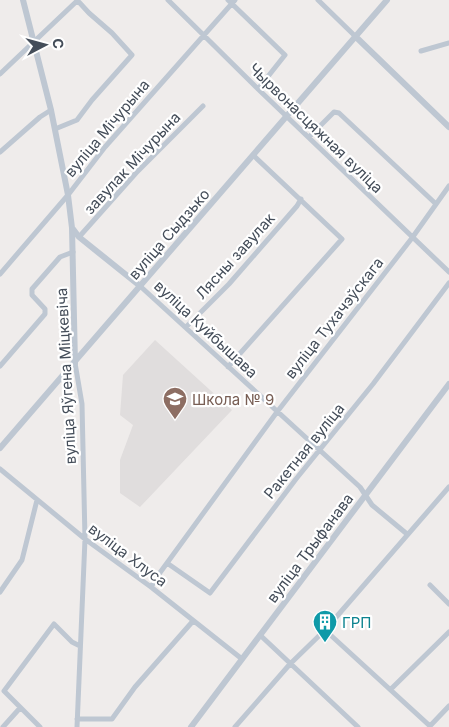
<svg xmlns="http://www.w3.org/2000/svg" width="449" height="727" font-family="Inter,sans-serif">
<rect width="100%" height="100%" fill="#efeceb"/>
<path fill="#e0dddd" d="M155,340l77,70 -92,97 -20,-14v-33l13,-35 -13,-10 3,-40z"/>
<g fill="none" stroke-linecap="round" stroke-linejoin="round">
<path stroke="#bec7d2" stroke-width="5" d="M168,0l90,89 191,183
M228,0l57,55 -27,34
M318,0l38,37
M421,51l28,-8
M0,74l78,-74
M55,129l22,-9 15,-20 40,-45 -20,-22 -23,-20 -11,-12
M309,137l25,-25 5,1 97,91
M0,152l40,-35 11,-7
M79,237l57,-64 67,-67
M0,274l68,-79 37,-48 130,-147
M140,286l220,201 12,18 35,29
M186,327l43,-43 68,-78 4,-7
M75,363l7,41 3,135 -8,188
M0,366l45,-52v-5l-13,-14v-6l28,-32 13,-5
M228,367l114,-128 -89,-84
M0,469l85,70 66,48 91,72
M167,563l43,30 86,-114 77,-95 76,-101
M430,585l19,19
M151,587l8,-13 118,-162 135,-174 37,-52
M0,592l22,-32 15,-60
M325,630l105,96 19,-20
M260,635l98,92
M391,689l58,-57
M77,719h35l23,-32 58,-66
M3,727l17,-19
M40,727l-36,-36 50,-67 18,18 8,4
M235,727l55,-63 35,-34 124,-143"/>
<path stroke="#bec7d2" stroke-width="6" d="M23,0l28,110 17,85 4,33 3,135
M356,37l93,90
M73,229l6,8 61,49
M0,448l387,-448
M191,727l258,-343"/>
</g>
<defs>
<symbol id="school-pin" viewBox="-11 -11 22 30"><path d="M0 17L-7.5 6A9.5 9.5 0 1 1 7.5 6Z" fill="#8d6e63" stroke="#fff"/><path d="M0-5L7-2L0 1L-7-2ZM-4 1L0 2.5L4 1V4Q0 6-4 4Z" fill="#fff"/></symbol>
<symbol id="building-pin" viewBox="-11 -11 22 30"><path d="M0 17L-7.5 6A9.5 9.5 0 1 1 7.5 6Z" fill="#0f9aa8" stroke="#fff"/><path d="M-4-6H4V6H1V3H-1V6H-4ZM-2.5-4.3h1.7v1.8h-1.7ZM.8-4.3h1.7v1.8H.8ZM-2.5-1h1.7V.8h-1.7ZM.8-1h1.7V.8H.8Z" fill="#fff"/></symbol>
</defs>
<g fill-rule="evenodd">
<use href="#school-pin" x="161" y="385" width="28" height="38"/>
<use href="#building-pin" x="311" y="608" width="28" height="38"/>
</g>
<g text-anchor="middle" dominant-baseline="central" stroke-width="4.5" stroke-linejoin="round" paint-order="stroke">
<g font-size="15" fill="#444d59" stroke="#fff">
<text transform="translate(107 128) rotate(-50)">вуліца Мічурына</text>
<text transform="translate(316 128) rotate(44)">Чырвонасцяжная вуліца</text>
<text transform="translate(132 163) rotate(-47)">завулак Мічурына</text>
<text transform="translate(169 234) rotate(-49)">вуліца Сыдзько</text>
<text transform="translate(235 256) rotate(-48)">Лясны завулак</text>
<text transform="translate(334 318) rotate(-52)">вуліца Тухачэўскага</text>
<text transform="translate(206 329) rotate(43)">вуліца Куйбышава</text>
<text transform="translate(66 376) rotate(-93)">вуліца Яўгена Міцкевіча</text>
<text transform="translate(304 451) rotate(-51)">Ракетная вуліца</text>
<text transform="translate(310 548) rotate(-53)">вуліца Трыфанава</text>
<text transform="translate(128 555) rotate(37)">вуліца Хлуса</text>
</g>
<g font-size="15" fill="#785e54" stroke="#fff" text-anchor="start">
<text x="192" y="399">Школа № 9</text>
</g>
<g font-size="15" fill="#0d838f" stroke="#fff" text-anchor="start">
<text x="342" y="622">ГРП</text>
</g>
</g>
<g transform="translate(45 45) rotate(84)" stroke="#ffffff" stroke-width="4" paint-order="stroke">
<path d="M0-4L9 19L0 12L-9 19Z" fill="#444d59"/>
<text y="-8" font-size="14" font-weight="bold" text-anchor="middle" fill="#444d59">С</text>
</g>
</svg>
